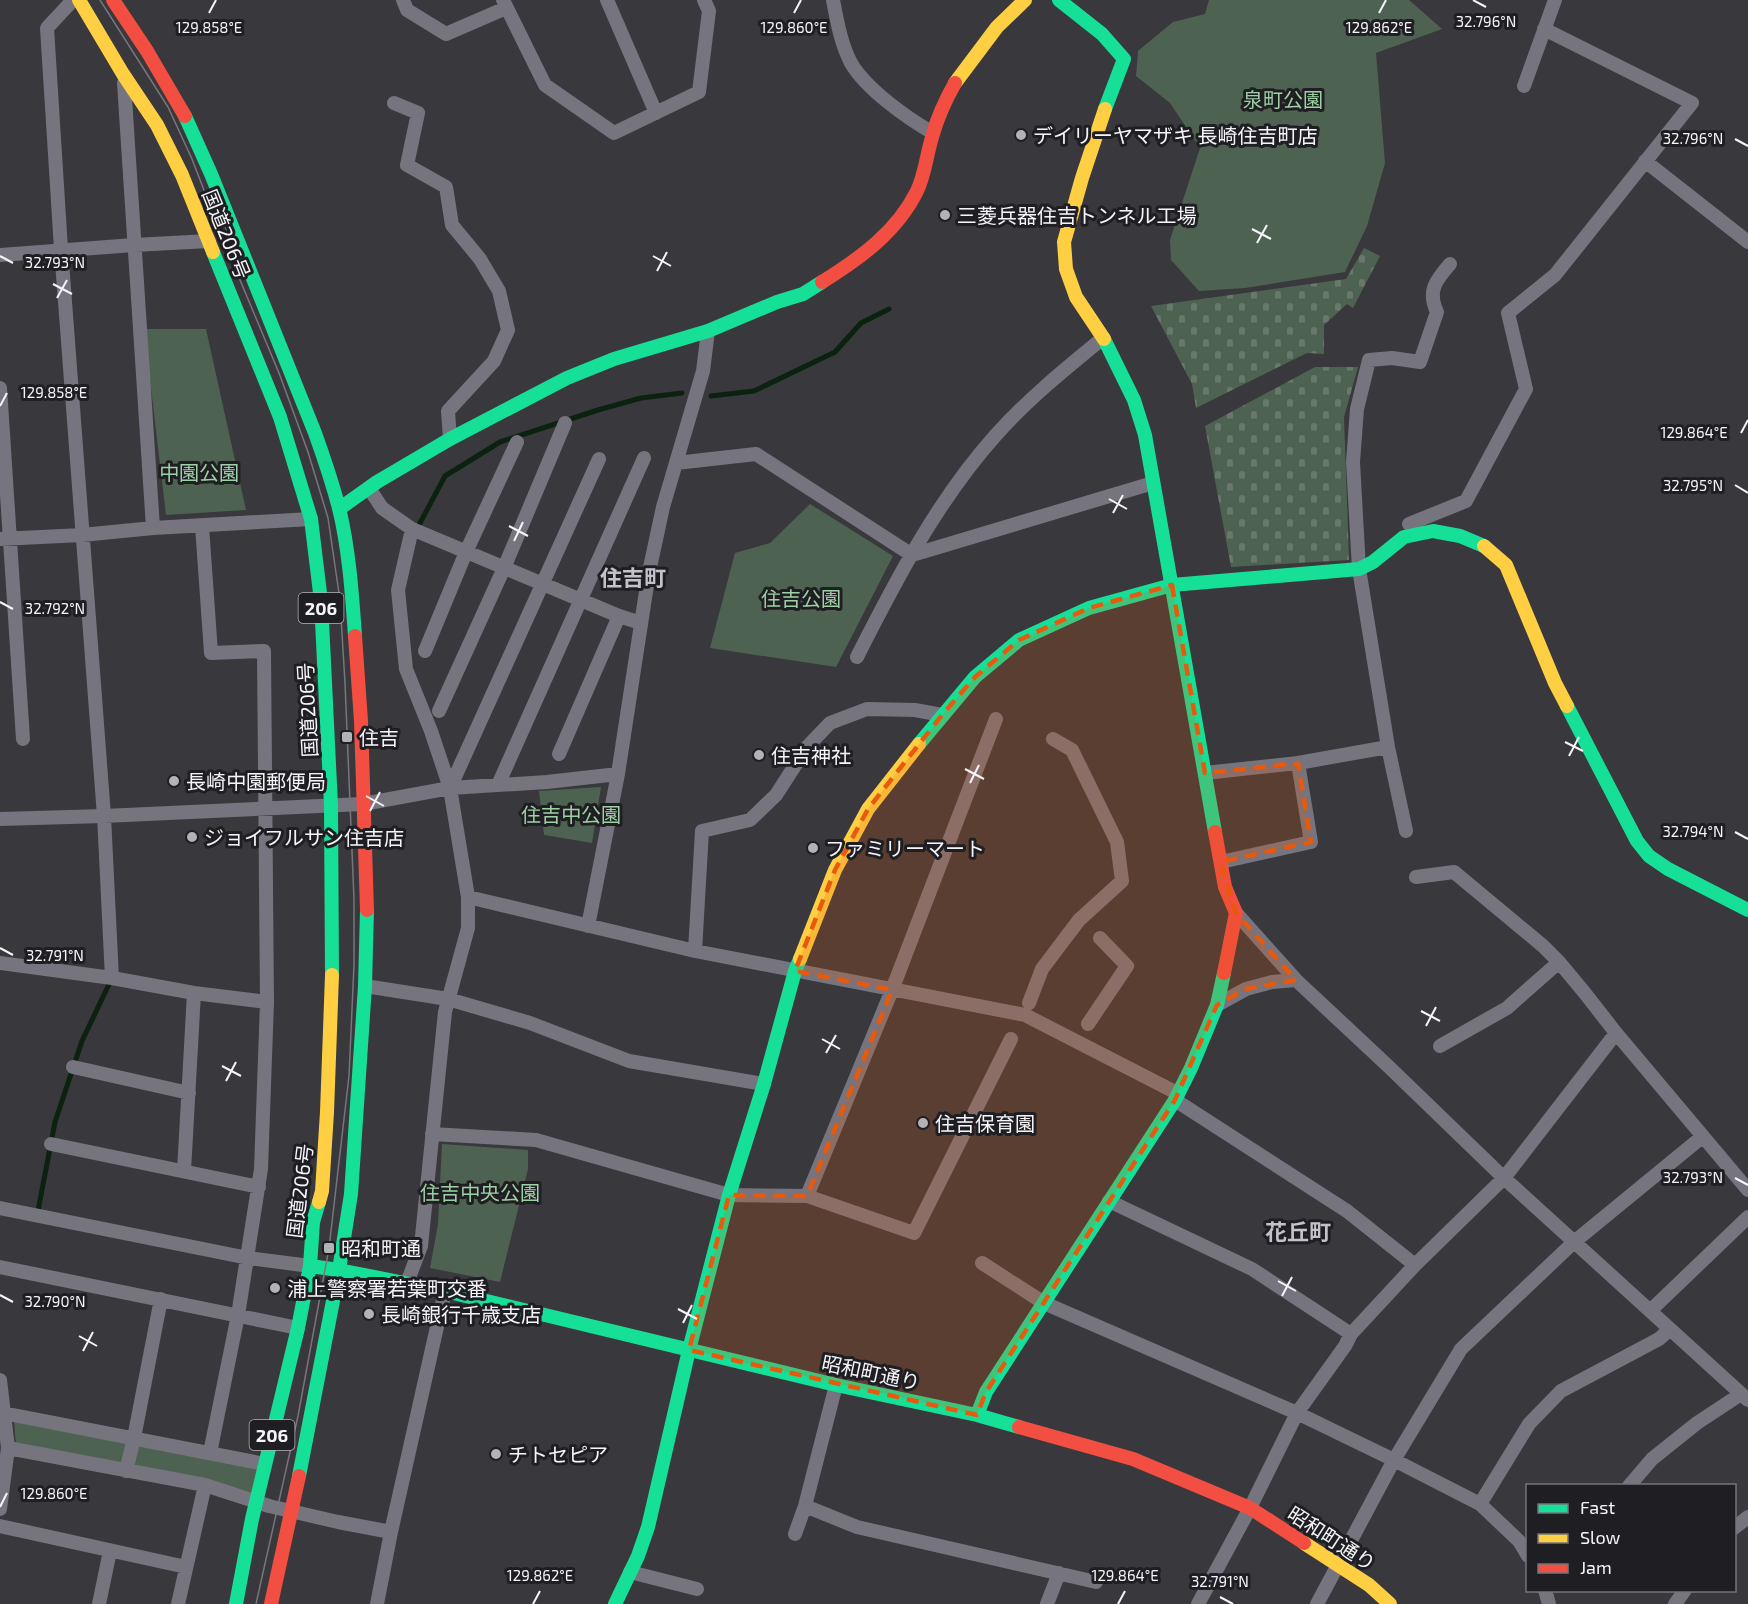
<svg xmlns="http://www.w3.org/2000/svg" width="1748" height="1604" font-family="'Exo 2','Noto Sans JP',sans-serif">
<defs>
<pattern id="cemetery-stones" width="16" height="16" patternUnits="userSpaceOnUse" patternTransform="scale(1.5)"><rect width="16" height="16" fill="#4e6252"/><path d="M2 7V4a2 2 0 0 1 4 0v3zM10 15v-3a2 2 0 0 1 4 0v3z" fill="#68796c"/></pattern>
</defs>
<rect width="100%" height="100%" fill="#39383c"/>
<path fill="url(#cemetery-stones)" d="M1364,248l16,8 -27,52 -6,-4 -23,21v29l-17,-1 -111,55 -4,-24 -41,-78 195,-27z
M1315,367h43l-14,50 5,143 -118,7 -26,-141z"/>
<path fill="#4e6252" d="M1209,0h200l33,29 -66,24 9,110 -18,63 -22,46 -100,16 -46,3 -28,-31 -1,-20 30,-92 -30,-45 -34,-27 2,-25 35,-29 32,-8z
M144,329h62l40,181 -80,5z
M810,504l83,52 -57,111 -126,-19 25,-95 35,-10z
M601,787l-9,56 -48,-8 -5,-44z
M442,1144l86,6v19l-28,113 -70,-14 8,-44z
M14,1420l116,20 -7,27 -107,-21z
M137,1442l122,25 -6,30 -121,-29z"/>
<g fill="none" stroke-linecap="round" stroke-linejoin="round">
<path stroke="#0b2210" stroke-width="5" d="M711,396l43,-5 81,-39 26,-29 28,-14
M420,523l25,-47 55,-34 98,-32 43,-12 41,-5
M37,1216l18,-94 27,-81 29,-61"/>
<path stroke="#76747e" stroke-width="14" d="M73,0l-26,28 14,221 43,567 8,162
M403,0l4,10 39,24 60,-26
M503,0l42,85 69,48 85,-41 10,-81 -5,-11
M607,0l49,113
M833,0c4,21 8,44 18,63 15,26 56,55 82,70
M124,83l29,445
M1524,86l31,-86
M394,103l24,10 -11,52 39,22 6,38 28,34 19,32 9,39 -14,31 -46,50 2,28
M1645,161l103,81
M0,255l134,-10 75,-4
M0,388l23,351
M676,463l80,-9 156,101 241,-72
M369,488l13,20 30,21 207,87 22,7
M1409,524l57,-23 60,-112 -18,-76 47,-38 137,-172 -148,-74
M202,526l9,127 53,-2 3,351 -6,167 -23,146 -28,138
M0,539l82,-4 71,-7 158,-9
M425,651l41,-99 51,-110
M857,657c39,-77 80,-156 138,-221 32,-36 70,-67 108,-98
M439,711l65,-143 61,-145
M996,719l-104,271 -85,206 107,37 97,-194
M559,754l60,-138
M1205,773l93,-10 90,-16
M498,785l146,-327
M450,788l149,-329
M0,819l104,-3 259,-12 87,-16 97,-6 71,-8
M1406,831l-18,-84 -29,-178 -6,-107 4,-53 12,-49 23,-2 28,4 17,-50c-10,-21 -1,-32 13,-48
M1221,862l90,-20 -13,-79
M1416,877l38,-5 89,74 16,16 25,30 32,41 132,157
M468,897l227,54 330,64 152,78
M1236,913l60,67 92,86 116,112 244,222
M588,926l30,-152 31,-202 14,-65 40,-136 5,-40
M695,951l7,-120 48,-11 26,-25 31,-48 23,-24 37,-14 48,1 27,5
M0,963l112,15 82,15 73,9
M365,986l83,13 82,24 99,38 135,23
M1029,1003l13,-34 37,-49 43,-39 -5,-39 -45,-92 -19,-11
M1217,1005l29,-16 26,-7 24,-2
M1088,1024l39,-58 -27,-28
M1440,1046l67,-38 52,-46
M73,1067l116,26
M1175,1100l172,111 68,54
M432,1134l104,6 193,55 78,1
M51,1144l208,43
M184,1171l10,-178
M1109,1201l143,68 99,65
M0,1208l248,50 62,8
M982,1263l62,40 253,110 97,47 86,44 39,37 9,15
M0,1267l298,61
M407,1283l14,-37 24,-234 23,-84v-31l-18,-109 -19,-57 -25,-62 -8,-79 14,-61
M1650,1311l98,-94
M0,1380l8,68 -8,61
M3,1413l262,51
M8,1448l197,37 64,21 69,16 53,10
M126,1471l8,-33 27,-139
M1629,1486l23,-27 45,-36 44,-29
M1480,1504l49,-80 32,-33 98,-52 11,-10
M805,1506l52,21 239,55
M0,1526l186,41
M1734,1528l14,-11
M795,1534l10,-28 31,-121
M630,1572l67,17
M1545,1590l4,14
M99,1604l11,-53
M178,1604l27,-119
M377,1604l14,-72 54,-241
M1047,1604l12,-31
M1198,1604l52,-96 47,-95 48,-67 6,-12 64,-69 89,-87 112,-145
M1317,1604l77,-144 67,-111 113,-107 128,-105
M1675,1604l10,-14"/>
<path stroke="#16e098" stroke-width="14" d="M1059,0l43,34 22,25 -19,50
M185,116l26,58 104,259c9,25 17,49 24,75 10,41 13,85 16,128
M213,252l67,165 31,102 10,82 10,204 1,170
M1104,339l30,61 11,35 70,397
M339,509l38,-27 73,-43 117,-61 47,-19 94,-28 69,-29 26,-8 19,-12
M1567,706l70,135 12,15 19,13 80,41
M919,744l56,-67 44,-37 70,-32 83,-23 187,-16 14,-7 31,-25 29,-6 27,5 24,10
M310,1266l29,4 106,21 391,94 141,30 42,12
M977,1415l9,-23 189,-292 16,-32 26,-63 7,-32
M299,1476l40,-206 12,-76 14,-208 2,-76
M236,1604l16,-85 46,-191 12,-62 3,-44 6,-20
M615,1604l23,-48 10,-29 41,-177 40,-155 35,-111 31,-113 5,-12"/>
<path stroke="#ffcf43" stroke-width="14" d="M79,0l44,74 34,51 25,50 31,77
M955,83l42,-56 28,-27
M1104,339l-28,-42 -10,-28 -2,-27 18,-64 23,-69
M1484,546l22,19 49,118 12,23
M800,959l35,-89 33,-61 51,-65
M319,1202l3,-11 5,-79 5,-137
M1304,1543l65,42 21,19"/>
<path stroke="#f24e42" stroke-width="14" d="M113,0l34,51 38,65
M822,282c37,-23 75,-50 95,-91 8,-16 10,-39 16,-57 5,-18 13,-35 22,-51
M355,636l6,85 6,189
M1215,832l10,55 11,26 -12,60
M1019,1427l114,32 117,49 54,35
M271,1604l28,-128"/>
<path stroke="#78767d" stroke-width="1.5" d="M100,0l68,107 24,52 30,78 57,136 29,79 20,66 12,82 5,83 9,216v66l-5,111 -20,172 -31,168 -42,188"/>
</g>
<path fill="#e8590c" fill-opacity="0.2" stroke="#e8590c" stroke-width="4.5" stroke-dasharray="12 8" stroke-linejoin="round" d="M1172,585l33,188 93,-10 13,79 -90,20 15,51 60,67 -50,9 -29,16 -42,95 -189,292 -9,23 -288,-65 40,-155 78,1 85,-206 -97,-19 40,-101 33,-61 74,-94 33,-38 44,-37 70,-32z"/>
<path fill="none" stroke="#f5f4f9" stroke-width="2" d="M1473,0l13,7M209,13l7,-13M794,13l7,-13M1379,13l7,-13M1735,139l13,7M1252,229l19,10M1257,243l10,-18M0,256l13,7M653,256l18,10M657,271l10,-19M53,284l19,10M57,298l10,-18M0,406l7,-13M1741,433l7,-13M1735,485l13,8M1109,499l18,10M1113,513l10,-18M509,526l19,10M514,541l9,-19M0,602l13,7M1565,742l18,9M1569,756l10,-19M965,769l19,10M970,783l9,-18M366,796l18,10M370,811l10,-19M1735,832l13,7M0,948l13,7M1421,1011l19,10M1426,1026l10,-19M822,1039l18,10M826,1053l10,-18M222,1066l19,10M226,1081l10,-19M1735,1178l13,7M1278,1281l18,10M0,1295l13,7M1282,1296l10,-19M678,1309l19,10M683,1323l9,-18M79,1336l18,10M83,1351l10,-19M0,1507l7,-14M1220,1597l13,7M533,1604l7,-13M1118,1604l7,-13"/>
<g fill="#b3b2b7" stroke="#1f1e22" stroke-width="2">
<circle cx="1021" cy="135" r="6"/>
<circle cx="945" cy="215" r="6"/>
<rect x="341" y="731" width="12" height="12" rx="3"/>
<circle cx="759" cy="755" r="6"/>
<circle cx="174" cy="781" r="6"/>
<circle cx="192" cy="837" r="6"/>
<circle cx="813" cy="848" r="6"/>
<circle cx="923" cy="1123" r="6"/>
<rect x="323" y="1242" width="12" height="12" rx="3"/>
<circle cx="275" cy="1288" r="6"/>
<circle cx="369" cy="1314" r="6"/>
<circle cx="496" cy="1454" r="6"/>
</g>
<g text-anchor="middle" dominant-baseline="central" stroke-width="6" stroke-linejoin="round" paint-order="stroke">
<g fill="#1f1e22" stroke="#b5b4b8" stroke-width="1.5">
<rect x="298.5" y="593" width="45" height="30" rx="4.5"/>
<rect x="249.5" y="1420" width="45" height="30" rx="4.5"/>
</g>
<g font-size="18" font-weight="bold" fill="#f5f4f9">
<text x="321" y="608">206</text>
<text x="272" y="1435">206</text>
</g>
<g font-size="20" fill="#9dd0a5" stroke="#1f1e22">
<text x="1283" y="99">泉町公園</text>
<text x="199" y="472">中園公園</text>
<text x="801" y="598">住吉公園</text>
<text x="571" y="814">住吉中公園</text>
<text x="480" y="1192">住吉中央公園</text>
</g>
<g font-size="20" fill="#f5f4f9" stroke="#1f1e22" text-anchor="start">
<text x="1033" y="135">デイリーヤマザキ 長崎住吉町店</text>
<text x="957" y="215">三菱兵器住吉トンネル工場</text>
<text x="359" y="737">住吉</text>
<text x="771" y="755">住吉神社</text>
<text x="186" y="781">長崎中園郵便局</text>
<text x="204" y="837">ジョイフルサン住吉店</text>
<text x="825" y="848">ファミリーマート</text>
<text x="935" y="1123">住吉保育園</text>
<text x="341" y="1248">昭和町通</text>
<text x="287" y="1288">浦上警察署若葉町交番</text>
<text x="381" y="1314">長崎銀行千歳支店</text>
<text x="508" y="1454">チトセピア</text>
</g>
<g font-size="20" fill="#f5f4f9" stroke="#1f1e22">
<text transform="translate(227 234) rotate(68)">国道206号</text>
<text transform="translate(307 710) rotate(-93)">国道206号</text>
<text transform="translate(299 1191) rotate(-83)">国道206号</text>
<text transform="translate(871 1372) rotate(12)">昭和町通り</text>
<text transform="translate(1332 1538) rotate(33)">昭和町通り</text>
</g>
<g font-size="22" font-weight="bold" fill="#c3c1ca" stroke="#1f1e22">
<text x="633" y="577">住吉町</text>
<text x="1298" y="1231">花丘町</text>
</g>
</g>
<g font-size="15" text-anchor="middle" fill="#f5f4f9" stroke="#1f1e22" stroke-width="6" stroke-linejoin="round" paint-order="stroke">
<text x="1486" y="27">32.796°N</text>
<text x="209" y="33">129.858°E</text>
<text x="794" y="33">129.860°E</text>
<text x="1379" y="33">129.862°E</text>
<text x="1693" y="144">32.796°N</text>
<text x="55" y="268">32.793°N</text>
<text x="54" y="398">129.858°E</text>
<text x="1694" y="438">129.864°E</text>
<text x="1693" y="491">32.795°N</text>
<text x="55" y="614">32.792°N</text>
<text x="1693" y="837">32.794°N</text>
<text x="55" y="961">32.791°N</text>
<text x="1693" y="1183">32.793°N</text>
<text x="55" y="1307">32.790°N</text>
<text x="54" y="1499">129.860°E</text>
<text x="540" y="1581">129.862°E</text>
<text x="1125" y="1581">129.864°E</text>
<text x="1220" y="1587">32.791°N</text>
</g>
<rect x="1526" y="1484" width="210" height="108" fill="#1f1e22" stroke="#757478" stroke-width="1.5"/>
<rect x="1538" y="1504" width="30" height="9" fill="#16e098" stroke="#757478" stroke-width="1.5"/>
<text x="1580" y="1514" font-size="18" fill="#f5f4f9">Fast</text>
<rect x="1538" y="1534" width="30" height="9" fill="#ffcf43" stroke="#757478" stroke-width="1.5"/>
<text x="1580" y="1544" font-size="18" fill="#f5f4f9">Slow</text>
<rect x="1538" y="1564" width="30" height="9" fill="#f24e42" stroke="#757478" stroke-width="1.5"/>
<text x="1580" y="1574" font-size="18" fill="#f5f4f9">Jam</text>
</svg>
